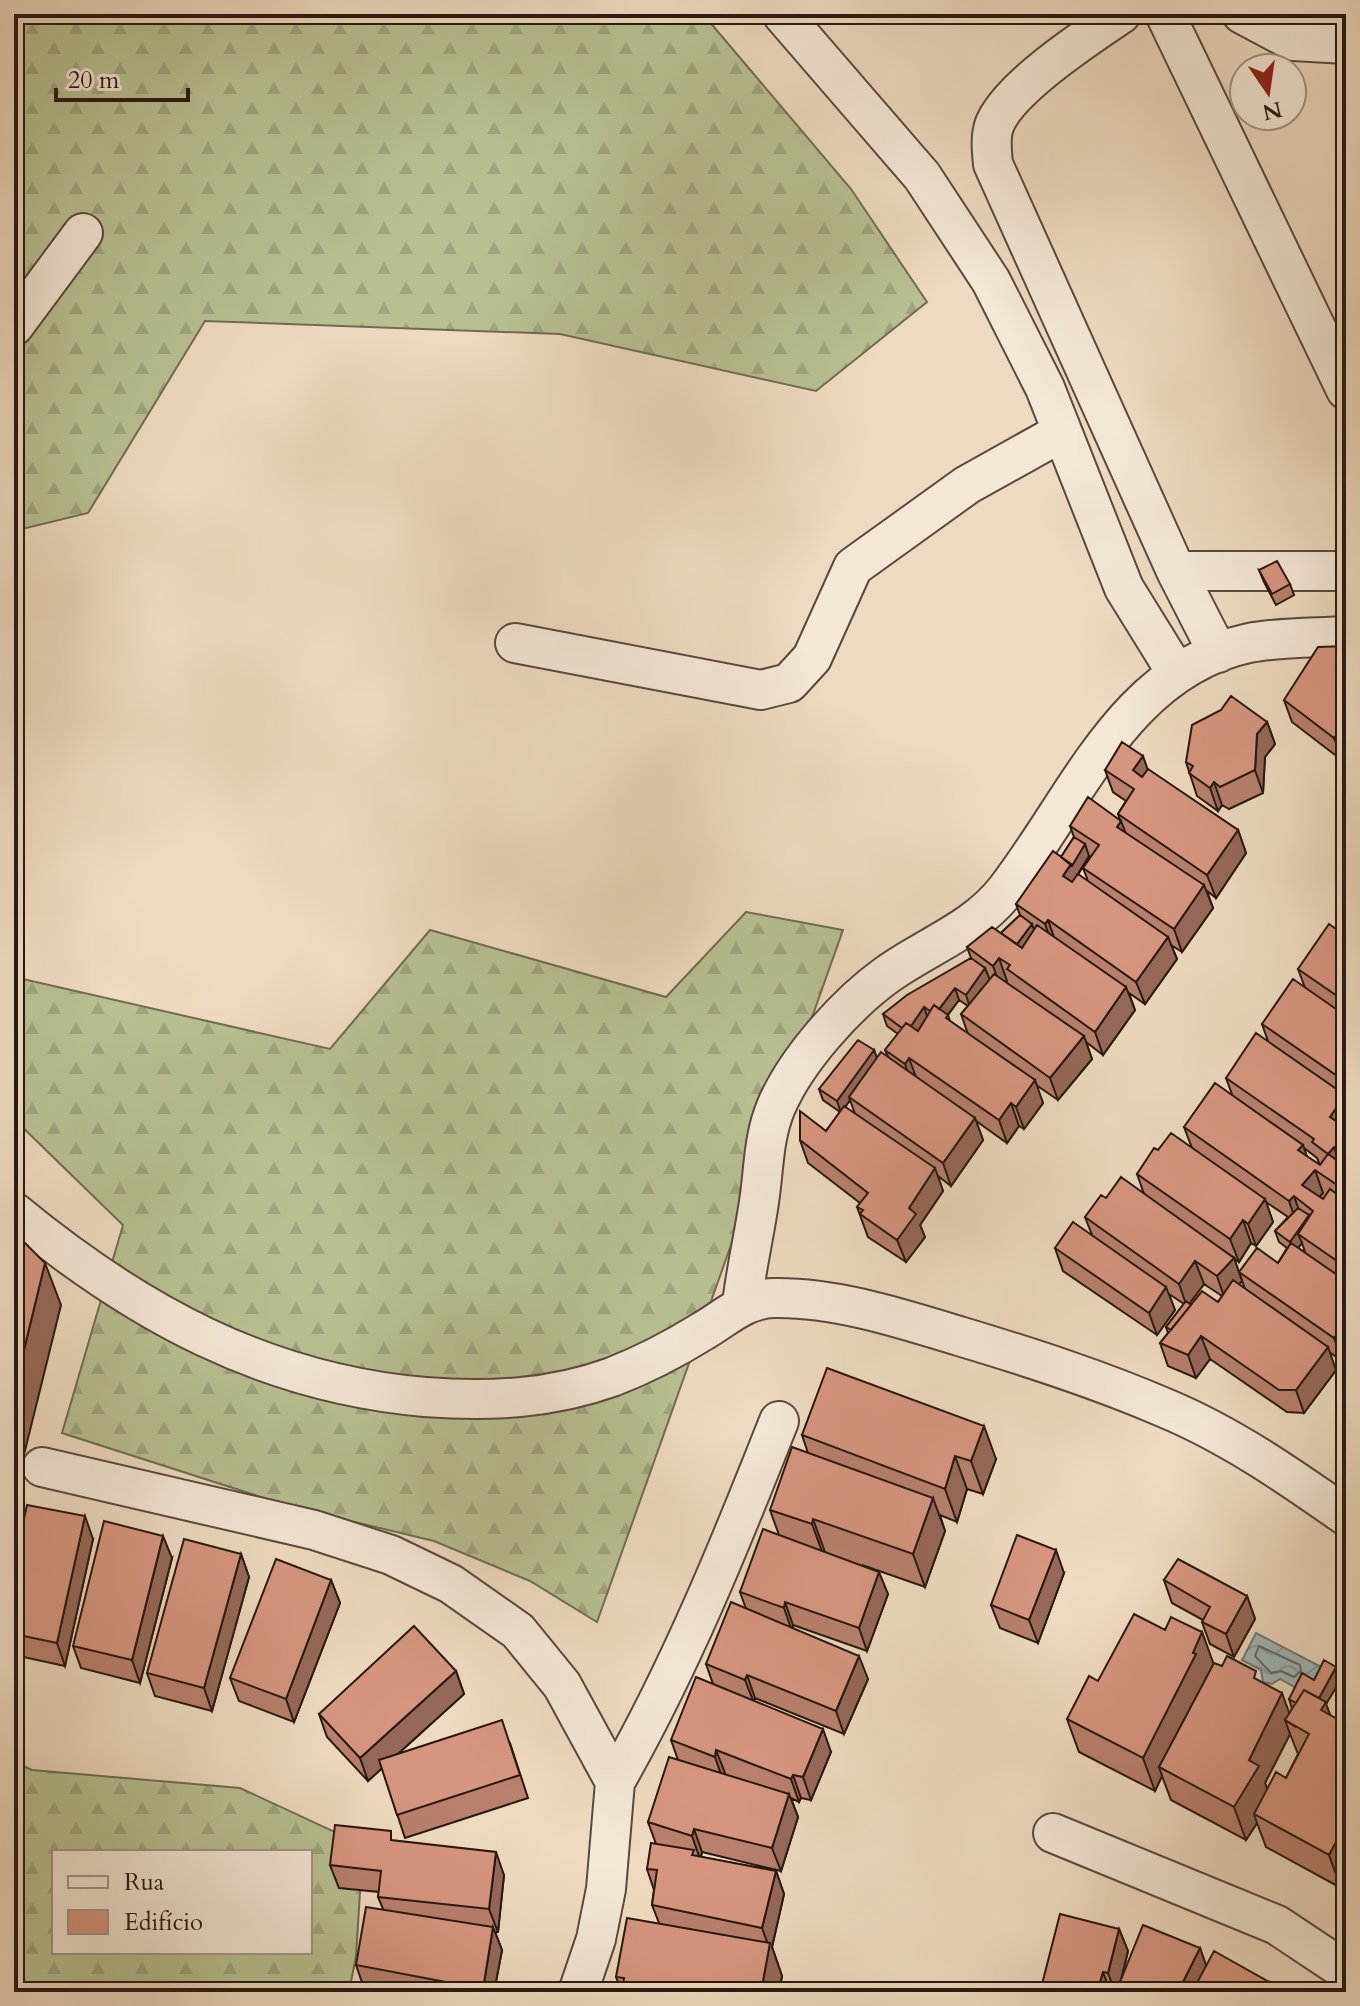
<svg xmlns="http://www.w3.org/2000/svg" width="1360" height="2006" font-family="Cardo,serif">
<defs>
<pattern id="forest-firs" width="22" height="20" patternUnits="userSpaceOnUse" patternTransform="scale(2)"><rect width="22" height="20" fill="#b8c092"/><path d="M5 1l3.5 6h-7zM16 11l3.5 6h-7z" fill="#9ea47d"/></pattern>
<pattern id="water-waves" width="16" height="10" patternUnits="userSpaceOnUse" patternTransform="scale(2)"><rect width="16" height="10" fill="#9fb8bd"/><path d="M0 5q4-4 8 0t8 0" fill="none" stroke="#899da1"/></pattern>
</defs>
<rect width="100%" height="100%" fill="#eedac0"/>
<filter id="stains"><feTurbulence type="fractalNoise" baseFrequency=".0025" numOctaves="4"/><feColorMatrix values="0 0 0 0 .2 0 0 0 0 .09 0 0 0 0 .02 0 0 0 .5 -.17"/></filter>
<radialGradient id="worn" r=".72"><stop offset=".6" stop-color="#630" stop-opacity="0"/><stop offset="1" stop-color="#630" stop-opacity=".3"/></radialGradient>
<path fill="url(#forest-firs)" stroke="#706c52" stroke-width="2" fill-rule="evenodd" d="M14,14h689l148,175 76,113 -111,89 -256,-57 -355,-13 -117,192 -74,18z
M746,912l97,18 -246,692 -67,-41 -96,-40 -142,-34 -230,-74 61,-208 -109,-106v-142l316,72 100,-119 236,67z
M14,1762l18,8 208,18 123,57 -7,111 -7,36h-335zM54,1852h256v100h-256z"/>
<path fill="url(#water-waves)" stroke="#707879" stroke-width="2" d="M1256,1633l71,37 -8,14 -21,5 -18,-10 -8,5 -9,-2 -2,-12 -19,-10z"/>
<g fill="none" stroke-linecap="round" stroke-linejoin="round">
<path stroke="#646868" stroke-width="2" d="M1259,1646l41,19 1,6 -7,6 -13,-6 -10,2 -16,-17z"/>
<defs>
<path id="street" d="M782,14l140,162 69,105 54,107 79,200 52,84
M1121,14c-34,23 -114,75 -127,112 -4,12 -2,26 -1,38l183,407 42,82
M1165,14l181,376
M1242,14l51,27 53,3
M14,326l69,-93
M1176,571h170
M515,643l246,47 28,-7 23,-25 41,-91 114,-82 95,-53
M14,1212c123,101 250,171 411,185 64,5 126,2 187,-20 31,-12 62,-28 91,-46 24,-14 41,-32 71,-33 61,-1 126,20 185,38 70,21 139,43 206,72 65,27 124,68 181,108
M742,1304c4,-34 12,-68 17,-102 5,-32 4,-64 17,-95 20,-47 70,-103 112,-133 39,-28 87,-44 118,-84 70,-90 119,-221 243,-247 31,-6 66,-5 97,-7
M42,1467l272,63 77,25 60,29 67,47 44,54 53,97 -9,107 -10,50 -18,53
M615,1782c66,-116 115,-237 164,-361
M1053,1833l224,92 69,46"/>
</defs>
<use href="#street" stroke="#5a483e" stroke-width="42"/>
<use href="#street" stroke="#f4e7d6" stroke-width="38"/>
</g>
<path fill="#b8806d" stroke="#291812" stroke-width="2" fill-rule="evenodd" d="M1259,570l31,14 4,11 -18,10 -12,-23z
M1346,646v110l-3,5 -51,-39 -8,-22z
M1267,722l8,22 -10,13 -2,36 -34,16 -7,-4 -4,6 -21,-15 -11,-34z
M1147,769l91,61 8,23 -30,45 -9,-7 6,17 -31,44 -11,-7 6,14 -32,45 -16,-11 6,17 -32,45 -17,-13 6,17 -34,41 -22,-15 7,18 -19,26 -5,-3 -12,17 -31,-22 7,19 -32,46 -13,-10 5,15 -23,34 5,12 -19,25 -38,-25 -11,-30 3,-4 -52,-40 -8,-23 26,-9 14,-19 -17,-12 -4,-11 55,-39 3,8 11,-1 -3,-7 13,-16 -11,-8 -4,-12 88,-56 -4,-11 34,-14 19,-18 -4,-11 45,-47 13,-20 -4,-11 50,-6 -2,-6 8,-13 -13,-9 -8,-22zM1089,856l2,1 -8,11 5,13 -12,-3zM959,1000l9,6 -7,8 7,20 -18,-13 -2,-6zM850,1100l5,14 -10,-7z
M1346,936v419l-4,6 -13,-9 7,18 -32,43 -17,-1 -77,-53 -14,19 -28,-12 -8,-23 8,-10 -2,-6 18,-23 -15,-10 6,16 -18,25 -94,-64 -8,-23 37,-13 -7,-18 21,-19 38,-4 -7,-20 21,-24 34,-2 -8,-21 49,-30 -7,-19 42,-37 -6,-17 43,-36 -7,-19zM1304,1148l13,10 3,7 -14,-9zM1266,1202l22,15 -13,14 4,11 8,6 -9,15 -39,9 6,17 -6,-5 3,-3 -8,-23 -17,-12 22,16 12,-19 5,3 17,-24zM1302,1243l3,9 -7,-4zM1204,1284l18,12 -4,6 -27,3 -2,-1z
M802,1435l194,24 -13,35 -16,-5 -10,33 -17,-7 5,16 -20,56 -63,-22 26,29 -21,57 -74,-26v3l75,51 -24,55 -89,-36 -1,3 77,51 -20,48 -10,-2 -2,4 -8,-4 7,19 -17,54 -79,-19 -1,5 75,14 8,23 -12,53 10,29 -3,16h-157l-6,-15 43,-54 -7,-18 2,-15 -7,-21 9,-25 -8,-22 30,-62 -7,-20 42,-56 -7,-20 40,-55 -6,-17 39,-57 -9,-25 38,-57z
M93,1539l-28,127 -51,-11v-91z
M241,1554l8,23 -37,134 -57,-15 -8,-23z
M172,1558l-32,125 -59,-15 -8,-22z
M1064,1573l-26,70 -38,-15 -9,-23z
M331,1580l9,23 -46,119 -55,-21 -9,-23z
M1164,1580l83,16 8,23 -21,38 -24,-13 -8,-22 1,-2 -31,-17z
M1165,1630l37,2 11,32 47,17 30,32 2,-4 -3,-10 25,-19 27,-1 -15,25 4,11 16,9v154l-5,10 -75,-41 -9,-24 -11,17 -75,-40 -9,-24 -7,15 -76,-39 -12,-33 31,-38zM1290,1734l8,20 -12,24 -19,11 -2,-6z
M456,1671l8,23 -65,59 111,-10 18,55 -123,40 -23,-70 -14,13 -41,-44 -8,-23z
M395,1841l109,34 -6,57h-3l7,18 -8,42h-126v-4h-4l-8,-23 27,-56 -5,-12 1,-5 -40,-4 -9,-23z
M1119,1929l9,22 -8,33 80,-36 6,18 67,26h-233z"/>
<path fill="#966859" stroke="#291812" stroke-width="2" d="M1346,652v36l-10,-20z
M1267,722l8,22 -10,13 -2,36 -8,-23 2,-36z
M1346,722v34l-3,5 -9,-23z
M1143,756l8,23 -9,14 -9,-23z
M1214,782l8,23 -4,6 -8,-23z
M1121,821l9,23 -13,-17z
M1238,830l8,23 -30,45 -9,-23z
M1085,844l4,12 -13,21 3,10 -16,-11z
M1204,885l9,23 -31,44 -8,-23z
M1048,920l8,23 -3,4 -8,-23z
M1032,924l4,11 -19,26 -4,-11z
M1168,937l9,22 -32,45 -9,-22z
M999,958l8,23 -6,7 -8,-22z
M985,968l5,12 -20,27 -4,-12z
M1126,987l9,23 -32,45 -8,-23z
M955,988l4,12 -20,26 -4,-11z
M924,1007l4,12 -17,24 -4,-11z
M1084,1036l8,23 -34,41 -8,-22z
M874,1050l4,12 -29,35 1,3 -9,13 -4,-12z
M909,1058l8,22 -4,7 -8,-23z
M1035,1080l8,23 -19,26 -8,-22z
M1345,1095l1,2v31l-16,-11z
M1011,1103l8,23 -12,17 -8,-23z
M975,1118l8,22 -32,46 -8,-23z
M1303,1145l8,23 -13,-18z
M1334,1147l8,23 -14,-16z
M935,1168l8,23 -23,34 5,12 -19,25 -9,-22 12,-32z
M1315,1170l8,23 -13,15 -8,-23z
M1294,1196l8,23 -5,5 -8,-23z
M1265,1199l8,23 -17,24 -8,-22z
M1309,1215l4,12 -15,7 4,9 -8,10 -4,-11z
M1243,1220l8,23 -12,19 -9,-23z
M1234,1258l8,23 -17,18 -8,-23z
M1195,1261l9,23 -17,23 -8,-23z
M45,1263l16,42 -47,190v-104z
M1166,1287l9,23 -18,25 -8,-22z
M1346,1321v34l-4,6 -8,-23z
M1201,1336l9,23 -14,19 -8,-23z
M1328,1347l8,23 -32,43 -8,-23z
M984,1426l12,33 -13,35 -12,-33z
M955,1456l12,33 -10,33 -12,-33z
M933,1498l12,33 -20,56 -12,-33z
M85,1516l8,23 -28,127 -8,-23z
M813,1519l12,33 -1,5 -12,-33z
M163,1536l9,22 -32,125 -8,-23z
M1056,1550l8,23 -26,70 -9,-23z
M241,1554l8,23 -37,134 -8,-23z
M879,1572l9,22 -21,57 -8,-23z
M331,1580l9,23 -46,119 -8,-23z
M1247,1596l8,23 -21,38 -8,-23z
M785,1602l8,23 -1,6 -8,-23z
M1202,1632l12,33 -55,102 3,9 -7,15 -12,-33z
M859,1656l9,23 -24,55 -8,-23z
M1336,1667l5,12 -15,25 12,31 -26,-24z
M456,1671l8,23 -96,87 -8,-23z
M747,1675l8,23 -1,5 -9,-23z
M1282,1693l12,33 -9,-6 5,14 -25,49 6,15 -17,16 3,9 -11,17 -12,-33 15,-47z
M823,1729l8,23 -20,48 -8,-23z
M716,1750l9,23 -2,7 -8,-23z
M793,1775l8,23 -2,4 -8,-23z
M789,1794l9,23 -17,54 -9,-23z
M1346,1823v45l-1,-1 1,11 -5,10 -12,-33z
M694,1829l8,23 -2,7 -8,-23z
M496,1852l8,23 -6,57 -9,-23z
M776,1871l8,23 -12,53 10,29 -3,16h-18l8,-45 -7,-19z
M493,1927l9,23 -8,42h-10l-1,-3z
M1119,1929l9,22 -10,41h-3l-7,-19z
M1200,1948l8,23 -10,21h-20z
M1103,1972l7,20h-13z
M1269,1982l4,10h-9z"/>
<path fill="#d6957f" stroke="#291812" stroke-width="2" d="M1277,561l13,23 -18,10 -13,-24z
M1346,646v6l-10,16 8,6 2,-4v52l-12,16 -50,-38 34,-53z
M1231,696l36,26 -10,12 -2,36 -35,17 -6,-5 -4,6 -21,-15 4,-7 -7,-4 6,-37 29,-15z
M1122,742l21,14 -10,14 9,7 6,-8 90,61 -31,45 -89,-61 16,-25 -29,-19z
M1088,797l33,24 -4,6 87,58 -30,44 -91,-61 16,-23 -29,-19z
M1074,837l11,7 -13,22 -11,-9z
M1053,851l18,13 -8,12 9,6 6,-8 90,63 -32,45 -88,-62 -3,4 -29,-20z
M1020,915l12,9 -15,20 -16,-11z
M1329,924l17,12v66l-48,-33z
M1037,925l89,62 -31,45 -88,-63 3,-4 -11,-7 -6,8 -26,-19 25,-20 30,21z
M971,958l14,10 -19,27 -11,-7 -16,21 -5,-4 -4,6 -6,-4 -13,19 -5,-3 -4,5 -19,-14 24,-19z
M994,974l90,62 -34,42 -89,-64z
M1293,979l53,37v66l-84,-58z
M934,1005l14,10 -2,3 89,62 -19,27 -5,-4 -12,17 -90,-62 -4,6 -20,-14 21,-27 12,8z
M1256,1033l89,62 -15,22 16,11v27l-12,-8 -6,7 -16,-12 2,-3 -88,-61z
M858,1040l16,10 -37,51 -18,-12z
M881,1052l94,66 -32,45 -94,-66z
M1215,1083l88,62 -5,5 22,15 8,-11 17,12 1,-1v26l-31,-21 -13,15 21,14 7,-10 16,12v66l-48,-33 15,-23 -19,-15 -5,5 -105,-74z
M844,1106l91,62 -26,40 7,6 -19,26 -37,-26 3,-4 -6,-3 11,-14 -68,-53v-29l26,20z
M1171,1133l94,66 -17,25 -5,-4 -13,19 -93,-65 17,-26 4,2z
M1121,1177l113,81 -17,18 -22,-15 -16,23 -94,-67 16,-22 5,3z
M1298,1208l11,7 -19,27 -15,-11z
M1073,1222l93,65 -17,26 -94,-65z
M14,1232l31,31 -31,128z
M1291,1243l55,38v40l-12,17 -95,-66 18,-24 21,15z
M1233,1280l95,67 -32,43h-17l-78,-54 -13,19 -28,-12 42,-52 16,11z
M1186,1301l5,4 -20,25 -5,-3z
M827,1368l157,58 -13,35 -16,-5 -10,33 -143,-54z
M792,1447l141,51 -20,56 -100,-35 -1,5 -42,-14z
M27,1505l58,11 -28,127 -43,-9v-70z
M104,1521l59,15 -31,124 -59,-14z
M763,1529l116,43 -20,56 -74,-26 -1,6 -44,-16z
M1017,1535l39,15 -27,70 -38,-15z
M184,1539l57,15 -37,134 -57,-15z
M276,1559l55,21 -45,119 -56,-21z
M1178,1559l69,37 -21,38 -24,-12 8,-15 -46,-27z
M731,1602l128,54 -23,55 -89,-36 -2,5 -39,-16z
M1134,1614l31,16 6,-13 31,15 -9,21 3,1 -53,104 -76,-39 22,-43 9,5z
M414,1626l42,45 -96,87 -41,-44z
M1227,1656l29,15 -2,7 28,15 -33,67 10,6 -25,41 -75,-40 55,-104 8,3z
M1324,1660l12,7 -17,31 -15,-8 -8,13 -7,-4 13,-26 12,7z
M696,1677l127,52 -20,48 -10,-2 -2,4 -75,-29 -1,7 -44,-17z
M1304,1690l22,12 -5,8 25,14v99l-17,32 -75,-41 22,-42 10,6 23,-44 -24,-14z
M502,1720l18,55 -123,40 -18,-55z
M669,1757l120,37 -17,54 -78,-19 -2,7 -44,-14z
M335,1825l56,6v9l105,12 -7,57 -111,-12 3,-26 -51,-6z
M651,1843l43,7 -2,5 84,16 -14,57 -110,-23 5,-35 -10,-1z
M366,1907l127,20 -10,62 -127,-24z
M1060,1914l59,15 -11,44 -5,-1 -6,20h-57z
M627,1918l143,25 -9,49h-139l2,-14 -8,-1z
M1143,1925l57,23 -22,44h-62z
M1214,1951l55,31 -5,10h-72z
M369,1984l46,8h-47z"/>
<rect width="1360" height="2006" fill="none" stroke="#eedac0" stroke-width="48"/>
<rect x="16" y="16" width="1328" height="1974" fill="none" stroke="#291812" stroke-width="4"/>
<rect x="24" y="24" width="1312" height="1958" fill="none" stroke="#291812" stroke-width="2"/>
<rect x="52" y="1850" width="260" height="104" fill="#f4e7d6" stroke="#a39488" stroke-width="2"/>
<rect x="68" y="1876" width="40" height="12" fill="#f4e7d6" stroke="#a39488" stroke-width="2"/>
<text x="124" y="1890" font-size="24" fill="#291812">Rua</text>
<rect x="68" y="1910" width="40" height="24" fill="#d6957f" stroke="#a39488" stroke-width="2"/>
<text x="124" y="1930" font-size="24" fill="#291812">Edifício</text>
<g transform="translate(1268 92) rotate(167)"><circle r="38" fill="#f4e7d6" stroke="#a39488" stroke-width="2"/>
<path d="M0-6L14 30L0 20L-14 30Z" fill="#8f2418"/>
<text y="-12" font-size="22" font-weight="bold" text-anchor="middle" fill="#291812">N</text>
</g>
<path d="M56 88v12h132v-12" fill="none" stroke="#291812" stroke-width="4"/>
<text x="68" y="88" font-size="24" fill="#291812" stroke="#f4e7d6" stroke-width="6" paint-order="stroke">20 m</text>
<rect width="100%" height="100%" filter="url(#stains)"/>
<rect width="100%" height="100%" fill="url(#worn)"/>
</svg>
